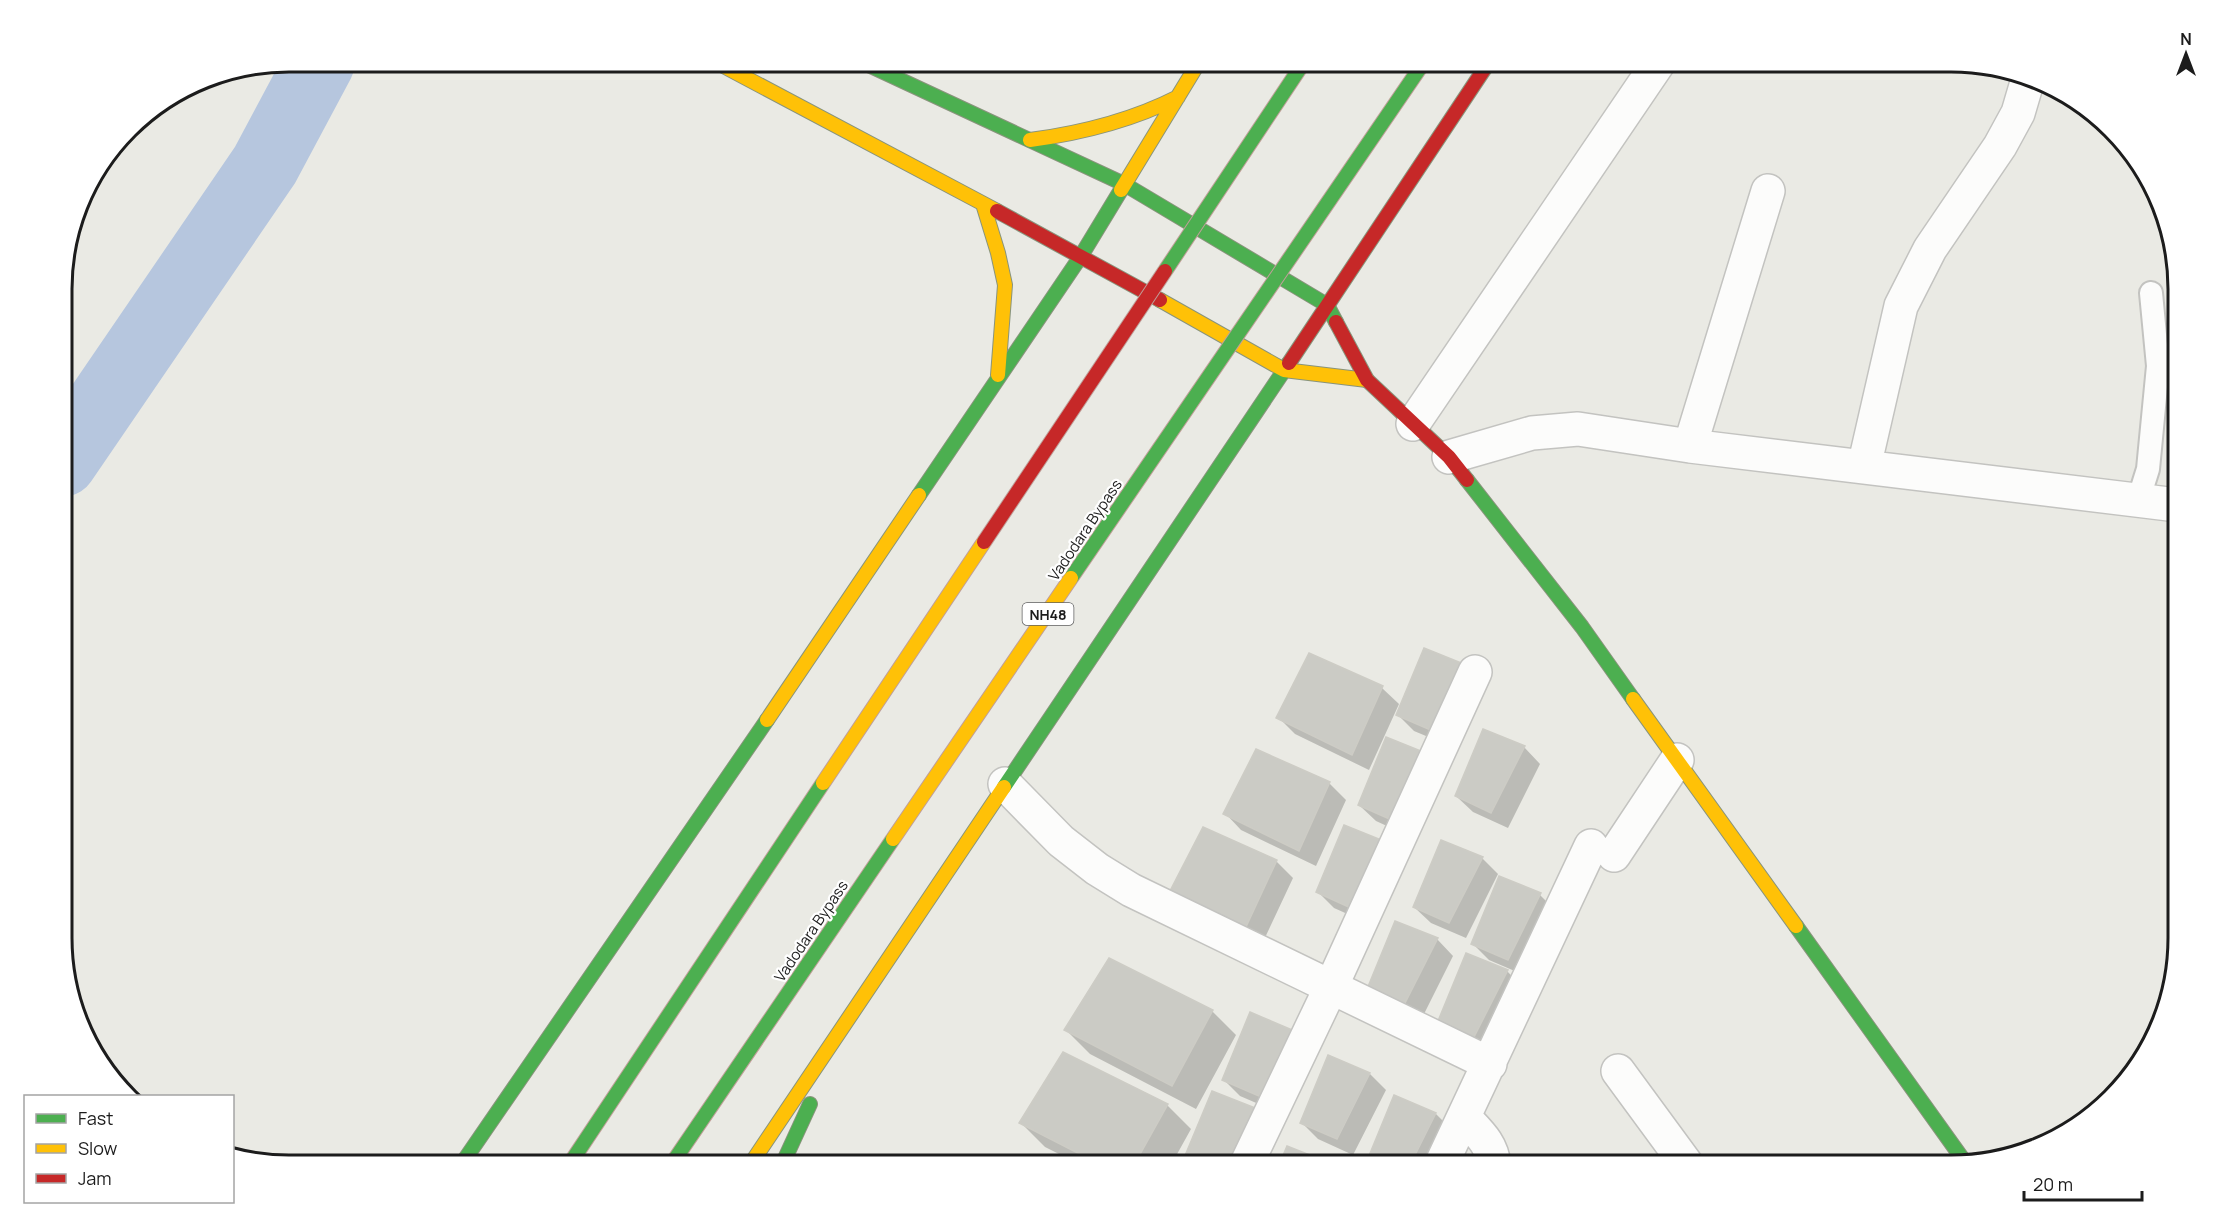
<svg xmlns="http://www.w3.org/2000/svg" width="2240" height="1227" font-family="Manrope,sans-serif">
<rect width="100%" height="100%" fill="#eaeae4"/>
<path fill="#0003" d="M1425,650l25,96 -36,-15 -16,-16z
M1310,655l72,33 17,16 -30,66 -74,-36 -17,-17z
M1524,747l16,17 -32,64 -35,-16 -17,-16z
M1427,756l-16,81 -35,-16 -17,-16z
M1329,783l17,17 -30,66 -75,-36 -16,-17z
M1345,827l25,97 -36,-16 -16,-16z
M1482,858l16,16 -32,64 -35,-15 -17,-16z
M1276,861l17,17 -31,66 -74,-37z
M1540,895l16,16 -32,64 -35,-15 -16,-16z
M1437,939l16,17 -32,64 -35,-15z
M1507,971l16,17 -32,64 -52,-31z
M1212,1011l24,24 -40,74 -106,-55 -24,-24z
M1251,1014l40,17 17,16 -33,64 -35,-15 -16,-16z
M1370,1074l16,16 -33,65 -35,-16 -16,-16z
M1167,1105l24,24 -20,36h-90l-36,-18 -24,-24z
M1254,1109l-3,56h-58l-7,-7z
M1436,1114l16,16 -18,35h-64l-2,-2z"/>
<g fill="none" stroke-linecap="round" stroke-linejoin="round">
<path stroke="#b6c6de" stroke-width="70" d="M62,462l203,-297 55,-103"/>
</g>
<path fill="#cbcbc5" stroke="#cdccc5" stroke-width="1.5" d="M1424,648l42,17 -33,66 -37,-16z
M1309,653l74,33 -31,69 -76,-37z
M1483,729l42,17 -34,67 -36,-17z
M1386,737l42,17 -34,67 -36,-16z
M1256,749l74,33 -31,69 -76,-37z
M1344,825l42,17 -33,67 -37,-17z
M1203,827l74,33 -32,69 -75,-38z
M1441,840l42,17 -34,66 -36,-16z
M1499,876l42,17 -33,67 -37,-16z
M1395,921l43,17 -34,67 -37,-16z
M1466,953l42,17 -34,67 -36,-16z
M1109,958l104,52 -41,76 -108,-56z
M1250,1012l42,18 -33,66 -37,-16z
M1063,1052l105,52 -34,61h-33l-82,-42z
M1328,1055l42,18 -33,66 -37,-16z
M1212,1091l43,17 -29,57h-26l-16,-7z
M1394,1095l42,18 -26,52h-39l-5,-2z
M1287,1146l43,17 -2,2h-49z"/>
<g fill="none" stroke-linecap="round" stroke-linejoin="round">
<defs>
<path id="lane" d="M2138,501l10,-32 10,-103 -7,-73"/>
<path id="street" d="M1413,424l246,-362
M1690,446l78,-255
M1449,457l83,-24 46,-4 112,17 487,59
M1864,467l37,-161 29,-57 70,-103 18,-33 10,-34
M1005,784l56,57 36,28 34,21 359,174
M1614,855l63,-95
M1618,1071l69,94
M1465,1118c14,15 27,26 29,47
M1246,1165l85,-178 144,-315
M1441,1165l150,-319"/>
<path id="fast" d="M862,62l262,122 203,121 9,17
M1467,480l115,147 51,72
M919,495l162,-239 40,-66
M1004,787l285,-424
M1796,926l171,239
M461,1165l306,-445
M782,1165l28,-61"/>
<path id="slow" d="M716,62l281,149
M1030,140c52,-7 101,-19 148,-43
M1121,190l78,-128
M983,204l15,49 7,32 -7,90
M1160,300l124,70 83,10
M1633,699l163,227
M767,720l152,-225
M750,1165l254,-378"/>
<path id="jam" d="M997,211l163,89
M1336,322l31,58 82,77 18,23
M1289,363l200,-301"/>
</defs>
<use href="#lane" stroke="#c3c3c0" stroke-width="26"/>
<use href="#street" stroke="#c3c3c0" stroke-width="36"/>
<use href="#fast" stroke="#89947c" stroke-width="16"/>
<use href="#slow" stroke="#89947c" stroke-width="16"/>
<use href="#jam" stroke="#89947c" stroke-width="16"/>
<use href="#lane" stroke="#fcfcfb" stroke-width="22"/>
<use href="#street" stroke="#fcfcfb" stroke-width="33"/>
<use href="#fast" stroke="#4caf50" stroke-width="14"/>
<use href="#slow" stroke="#ffc107" stroke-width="14"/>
<use href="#jam" stroke="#c62828" stroke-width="14"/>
<defs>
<path id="fast-bridge" d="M1165,271l139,-209
M1071,578l353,-516
M569,1165l254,-382
M671,1165l222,-326"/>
<path id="slow-bridge" d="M823,783l161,-241
M893,839l178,-261"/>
<path id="jam-bridge" d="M984,542l181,-271"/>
</defs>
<use href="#fast-bridge" stroke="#c09f99" stroke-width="16" stroke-linecap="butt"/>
<use href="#slow-bridge" stroke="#c09f99" stroke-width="16" stroke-linecap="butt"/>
<use href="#jam-bridge" stroke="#c09f99" stroke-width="16" stroke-linecap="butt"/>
<use href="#fast-bridge" stroke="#4caf50" stroke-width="14"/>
<use href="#slow-bridge" stroke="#ffc107" stroke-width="14"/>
<use href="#jam-bridge" stroke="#c62828" stroke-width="14"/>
</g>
<g text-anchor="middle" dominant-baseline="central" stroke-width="4.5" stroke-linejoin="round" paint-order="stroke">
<rect fill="#fff" stroke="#606060" stroke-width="1.5" x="1022.5" y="603" width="51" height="22" rx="4.5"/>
<g font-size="14" font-weight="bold" fill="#1c1c1c">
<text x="1048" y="614">NH48</text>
</g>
<g font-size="15" fill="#1c1c1c" stroke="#fff">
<text transform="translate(1085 530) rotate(-56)">Vadodara Bypass</text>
<text transform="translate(811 931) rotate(-56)">Vadodara Bypass</text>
</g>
</g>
<path d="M0 0H2240V1227H0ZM289 72H1951A217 217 0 0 1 2168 289V938A217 217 0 0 1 1951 1155H289A217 217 0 0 1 72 938V289A217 217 0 0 1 289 72Z" fill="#fff" fill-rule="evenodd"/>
<path fill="none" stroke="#1c1c1c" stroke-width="3" d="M289 72H1951A217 217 0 0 1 2168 289V938A217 217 0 0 1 1951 1155H289A217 217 0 0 1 72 938V289A217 217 0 0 1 289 72Z"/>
<rect x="24" y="1095" width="210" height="108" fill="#ffffff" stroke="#a4a4a4" stroke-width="1.5"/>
<rect x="36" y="1114" width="30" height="9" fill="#4caf50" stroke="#a4a4a4" stroke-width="1.5"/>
<text x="78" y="1125" font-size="18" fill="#1c1c1c">Fast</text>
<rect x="36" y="1144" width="30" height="9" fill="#ffc107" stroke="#a4a4a4" stroke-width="1.5"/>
<text x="78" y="1155" font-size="18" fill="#1c1c1c">Slow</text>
<rect x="36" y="1174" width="30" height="9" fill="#c62828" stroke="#a4a4a4" stroke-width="1.5"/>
<text x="78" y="1185" font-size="18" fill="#1c1c1c">Jam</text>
<g transform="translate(2186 54)" stroke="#ffffff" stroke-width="4.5" paint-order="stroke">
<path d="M0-4.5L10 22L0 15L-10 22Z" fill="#1c1c1c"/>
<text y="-9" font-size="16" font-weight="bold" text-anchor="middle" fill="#1c1c1c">N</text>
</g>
<path d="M2024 1191v9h118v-9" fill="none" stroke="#1c1c1c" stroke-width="3"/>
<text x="2033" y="1191" font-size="18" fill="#1c1c1c" stroke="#ffffff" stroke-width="4.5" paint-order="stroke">20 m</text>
</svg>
